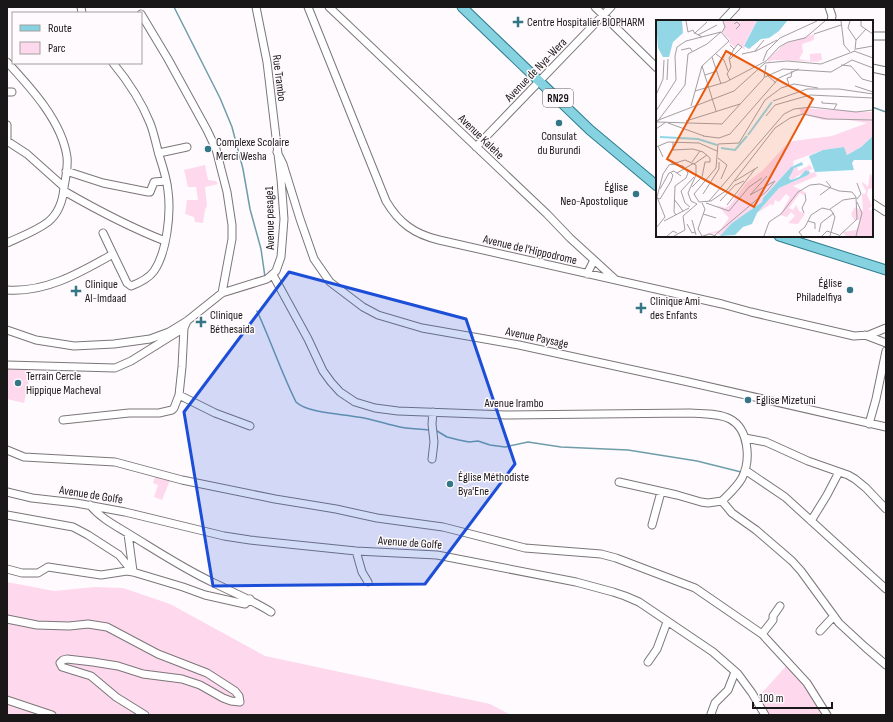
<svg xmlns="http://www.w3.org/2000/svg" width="893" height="722" font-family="'Sofia Sans Condensed',sans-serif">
<rect width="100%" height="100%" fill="#fffafd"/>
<path fill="#fed8ed" d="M205,165l3,15 8,1 2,3 -13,3 2,19 -2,4 -2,13 -8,-1 -1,-5 -9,-3 2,-14h11l-2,-13h-8l-4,-17z
M7,362l25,5 -8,36 -17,-4z
M156,474l14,6 -8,20 -8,-3 4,-12 -5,-2z
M7,582l47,9 41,-4 28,1 47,16 95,52 225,48 21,11h-504z
M787,665l16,18 18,32h-56l-5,-20z"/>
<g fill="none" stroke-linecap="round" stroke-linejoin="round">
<path stroke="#6e9da9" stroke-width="1.5" d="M174,7l46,91 12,29 11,42 7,40 11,40 4,28
M872,107l14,5
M257,311c14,30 24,61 39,91 11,11 46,12 62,15 14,2 28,7 42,10 10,2 20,2 31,3
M437,431l10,6 12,3 10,2 9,-1 12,4 15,2 23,-5 33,5 67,3 69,11 44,11"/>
<defs>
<path id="minor" d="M81,7l1,6
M308,7l78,194c13,22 28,33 53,39l283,64 29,8 103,24 15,-1 17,-7
M329,7l218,207 23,24 46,42
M595,7l62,61
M829,7l3,9 -1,5
M141,14l27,45 39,71 9,19 3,12 8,31 5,33v14l-10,54
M723,21l13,-14
M872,36h14
M7,62c23,25 55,59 60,95 1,9 -1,20 -3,30 -1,13 -5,26 -16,35 -12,9 -28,15 -41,21
M872,68l14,3
M7,92h5
M7,125v17
M7,141l20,13 37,33
M476,147l135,-140
M277,152l6,12 17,55 14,40 16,23 33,25 15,8 44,13 97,17 165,36 202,46
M159,153l28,-6
M66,171l37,12 45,9h2l4,-10 12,-1
M64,191c33,19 65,36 101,50
M872,203l14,9
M103,233l10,21
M587,274l7,-14
M273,275l35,64 15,32 8,11 9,10 15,10 20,6 23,3 108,4 184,-2c13,1 29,0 40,6 19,10 21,41 12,59 -5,9 -13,16 -20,23
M7,290c39,3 74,-18 106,-36l14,29 4,3c8,-3 18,-8 23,-15 13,-19 17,-58 14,-80 -1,-12 -5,-24 -9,-36 -3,-11 -5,-22 -9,-32 -8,-20 -23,-43 -37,-60
M7,330l29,10 38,6 40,-2 36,-5 19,-7 18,-11 35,-28 45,-14 9,-8 5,-14 3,-38 -3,-40 -14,-117 -11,-55
M865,335l21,8
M7,365l108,3 16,-7 53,-33
M179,395l36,18 35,13
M63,420l66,-7h30l13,-3 2,-2 5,-13 3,-28 2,-39 3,-7
M869,424l7,-25 10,-48
M745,438l21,4 42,19 40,14 7,4 11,9 20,21
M7,450l17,7 91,5 67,18 93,19 61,10 41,9 66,9 82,21 76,6 15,4 79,30 67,46 45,49 20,32
M432,459l2,-17 -2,-18 1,-12
M745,470l40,27 101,92
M619,482l58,13 24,7 7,1 14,-2
M7,492l25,6 44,5 49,9 99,24 26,4 106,11 81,4 139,27 37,10 12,4 14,6 74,50 25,22 14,19 13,22
M722,501l10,12 24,17 36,31 9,10 38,52 26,24 21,18
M90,505c10,13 26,21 39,29 28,17 55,35 85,49 20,10 38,17 57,29
M7,515l66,12 15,8 31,20 14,17
M811,521l16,-26 12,-23
M652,525l9,-33
M128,534l5,37
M356,551l6,21 6,10
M7,569l15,4h16l10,-6 53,8 26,-4 6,1 50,15 22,8 40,9 5,-5
M7,619l30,6 32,1 19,-2 19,3 51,27 49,19 28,18 4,5 1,6 -9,-1 -8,-3 -23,-13 -18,-6 -39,-5 -25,-8 -25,-4 -26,-3 -4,1 -3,3 2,4 29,9 25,21 29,18
M820,631l14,-15
M762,634l11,-14v-4l7,-10
M648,662l9,-13 10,-27
M7,700l45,15
M711,714l4,-11 13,-13 7,-18"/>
<path id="major" d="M462,7l128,123 67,56
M779,236l107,34"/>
</defs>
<use href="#minor" stroke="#7b7679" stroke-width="9"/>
<use href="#major" stroke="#2b7d8e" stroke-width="11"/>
<use href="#minor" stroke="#fff" stroke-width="7"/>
<use href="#major" stroke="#86d2e1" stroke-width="9"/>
</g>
<path fill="#1d4ed8" fill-opacity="0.2" stroke="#1d4ed8" stroke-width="3" stroke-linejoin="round" d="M289,272l177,47 49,145 -90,120 -212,2 -29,-174z"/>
<g fill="#337786" stroke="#fffafd" stroke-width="1.5">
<path d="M516 16h4v4h4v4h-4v4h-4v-4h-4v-4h4z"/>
<circle cx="559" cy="123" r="4"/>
<circle cx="208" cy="149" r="4"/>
<circle cx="636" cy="194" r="4"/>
<circle cx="850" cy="290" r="4"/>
<path d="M74 285h4v4h4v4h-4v4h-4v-4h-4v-4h4z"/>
<path d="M639 302h4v4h4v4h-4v4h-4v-4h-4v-4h4z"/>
<path d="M199 316h4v4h4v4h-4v4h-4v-4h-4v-4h4z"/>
<circle cx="18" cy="383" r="4"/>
<circle cx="748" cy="400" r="4"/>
<circle cx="450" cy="484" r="4"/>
</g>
<g text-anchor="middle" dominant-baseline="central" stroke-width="3" stroke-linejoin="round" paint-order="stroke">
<rect fill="#fffafd" stroke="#5e5b5d" stroke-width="1" x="543" y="89" width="30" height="18" rx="3"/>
<g font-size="11" font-weight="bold" fill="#191718">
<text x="558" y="98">RN29</text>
</g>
<g font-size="12" fill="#191718" stroke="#fffafd" text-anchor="start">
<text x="527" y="22">Centre Hospitalier BIOPHARM</text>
<text x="559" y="136" text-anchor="middle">Consulat<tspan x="559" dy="14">du Burundi</tspan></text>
<text x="216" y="142">Complexe Scolaire<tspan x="216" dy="14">Merci Wesha</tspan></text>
<text x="628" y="187" text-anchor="end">Église<tspan x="628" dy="14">Neo-Apostolique</tspan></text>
<text x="842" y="283" text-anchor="end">Église<tspan x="842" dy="14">Philadelfiya</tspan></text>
<text x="85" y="284">Clinique<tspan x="85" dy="14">Al-Imdaad</tspan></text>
<text x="650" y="301">Clinique Ami<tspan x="650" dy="14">des Enfants</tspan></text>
<text x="210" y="315">Clinique<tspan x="210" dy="14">Béthesaida</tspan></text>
<text x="26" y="376">Terrain Cercle<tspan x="26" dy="14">Hippique Macheval</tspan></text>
<text x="756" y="400">Eglise Mizetuni</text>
<text x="458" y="477">Église Méthodiste<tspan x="458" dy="14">Bya'Ene</tspan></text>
</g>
<g font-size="12" fill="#191718" stroke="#fffafd">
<text transform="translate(536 70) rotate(-46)">Avenue de Nya-Wera</text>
<text transform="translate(279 78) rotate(83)">Rue Trambo</text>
<text transform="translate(481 137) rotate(44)">Avenue Kalehe</text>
<text transform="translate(270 218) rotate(-91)">Avenue pesage1</text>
<text transform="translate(530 250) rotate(13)">Avenue de l'Hippodrome</text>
<text transform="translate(537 338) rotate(12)">Avenue Paysage</text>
<text x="514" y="403">Avenue Irambo</text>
<text transform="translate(91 495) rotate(9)">Avenue de Golfe</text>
<text transform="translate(410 543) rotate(4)">Avenue de Golfe</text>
</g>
</g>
<g transform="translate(656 20)">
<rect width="217" height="217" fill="#fffafd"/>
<path d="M67,1h34l-13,24 1,5 -7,-6 -3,3 -6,-4 1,-3 -8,-8 3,-4zM158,14v6l-12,4 1,8 -4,7 11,2v-7l11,-1 1,7 -5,1 4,1 -47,-2 -6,2v-3l16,-15zM143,88l74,4v24l-12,11 -14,8 -3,-8 -21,3 -30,11 1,3 -31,34 -1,4 -30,21 -11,13 -5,-3 -18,3 22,-6 9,-12 -12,-13 8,3 5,-3 16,-22 17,-13 21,-23 9,-6 39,-5 35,-13 -25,-4 -19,1 -22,-6zM154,145l3,4 -4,1 1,3 5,-1 2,4 -24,10 14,7 -4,2 -3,-2 -11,15 4,2 3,-5 3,6 6,3 -7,10 -10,-1 7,-7 -4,-4 -4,5 -7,-2 10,-18 -4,-3 -7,8 -4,-2 -2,6 -2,-2 -14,9 22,-25 28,-13 1,-5 -17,10 -2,-5 5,-7 3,-2 1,5zM214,153l3,5v10l-5,1 -1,6 5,11 -4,3 5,2v25h-27l-3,-4 13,-2 2,-4 2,-6h-6l-3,-6 4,-7 8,4 -1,-17h3l1,-3 -4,-7 1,-2 5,5z" fill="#fed8ed"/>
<path d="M0,1h26l1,12 -10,9 -4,15h-6l-5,-9zM101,1h30l-8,10 -10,7 -8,1 -12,10 -5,-3zM217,116v24h-19l-2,3 2,7 -39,2 -6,-16 14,-6 21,-3 3,8 14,-8zM146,142l1,3 -9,3 -5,10 2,2 8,-3 7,-7 4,2 -2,3 -29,13 -22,25 -5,11 -9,3 -8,8 -15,1 12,-13 30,-21 1,-4 28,-31z" fill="#93d7e7"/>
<path fill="none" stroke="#93d7e7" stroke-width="2" d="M92,115l24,-33M4,117l38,2 19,6M65,128l14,2 12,-14"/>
<path fill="none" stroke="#a39fa1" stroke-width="1" d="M30,1l2,11 5,-2 2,4M185,1l3,24 6,7M194,1l-2,7 8,12 -1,10M205,1v5l12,8M78,4l3,-2 3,3 -4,4M66,12l3,-5 -2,-6M158,14l27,-9M42,15l19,-10M46,17l-7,-4 12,-11M200,20l10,-11M74,25l4,4 -5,9 2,9 -4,7 3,6M200,29l17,-3M25,30l9,-2 2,3M99,31l9,-11M198,31l19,7M60,34l8,6 4,11M86,34l14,-3 21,-11M56,37l9,27M74,39l12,-12 -4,-3 -4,5M107,41l4,-10 13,-13 37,-17M110,41l13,-14 9,-5 17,-4 20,-17M185,45l10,1 11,13 11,3M46,46l14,45M49,55l12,-4M111,55l9,8M109,57l18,-8 48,3 21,-12 21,8M11,60l1,-21M133,65l-2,-7 4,-1 1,-6M199,66l18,6M39,71l31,-9 40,-21M0,75l7,-16 1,-19M117,81l34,-12h32l34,5M166,81v2l15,1 -3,5M35,86l11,-40 27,-25 -8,-9 -14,12 -19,10 -3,31 -28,37 65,2 42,-46 2,-13M0,91l20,-31 -1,-24 2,-9 9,-6 35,-9M110,96l9,-11 35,-10 63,3M0,101l78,-30 31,-28 22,-2 34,3 34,-13M30,101l54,-17M12,103l36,13M0,109l10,-7M47,116l16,2 11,-4 49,-56 20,-9M17,122v8l20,-1 10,3 7,6v4h-5l-3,15 -10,10M62,124l-2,24 -22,26 5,8 12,-1 16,-11 48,-62 15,-10 13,-4 24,5 46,1M62,124l21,-1 26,-43 16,-12 13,-4 24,4M2,126l5,11M0,127l12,-5 31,1 18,8M62,138l9,7 -6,14M36,142l8,-11M15,144l12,2 5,7 -2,5 -11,8 -1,26 2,3M38,144l13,-9M21,153l17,-10M79,161l23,-14M201,163l4,11 -4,5M4,169l9,-16 5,-2 7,5M47,174l16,-25v-7M164,175l11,-8 -5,-6M1,178l3,1 11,-18 2,-6 -2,-2M18,179l9,12M53,181l75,-87 10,-5 17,-2 45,5 17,-2M64,181l15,-16 9,-4M50,183l23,8 20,-24 13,-9M71,185l28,-36M34,187l-5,-4 -4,-12 13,-14M174,189l13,-9 13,-2M148,193l-2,-5 4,-8 -1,-6M47,194l13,4M36,200l4,15M8,201l25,-13M31,204l5,9 3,-1M0,208l9,-11 -8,-20 6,-23 6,-9 16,-5 11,5v10l-8,18 3,8 6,3M159,209v-6l-7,-2 3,-6 11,-7 9,2 4,7 -5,19M163,212l2,-9 13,-10M59,215l52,-44 8,-10 -25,14 17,-19M11,216l6,-5 4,2M18,216l11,-6 -2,-14 14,-12M46,216l-4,-7 7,-20 -3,-6M47,216l7,-2 6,2M108,216l5,-14 12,-8 17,-22 12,-7 10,-1 19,7 13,1 4,5 1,22 -18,17M146,216l-3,-4 6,-5 3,-6M166,216l5,-5 12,4M200,216l6,-23 -5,-11"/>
<path fill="#e8590c" fill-opacity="0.15" stroke="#e8590c" stroke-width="2" d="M70,31l87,48 -59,108 -87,-48z"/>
<rect width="217" height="217" fill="none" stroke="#191718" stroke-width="2"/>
</g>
<rect width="893" height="722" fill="none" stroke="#191718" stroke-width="16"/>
<rect x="12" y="12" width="130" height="52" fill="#fffafd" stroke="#a39fa1"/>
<rect x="20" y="25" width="20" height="6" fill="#86d2e1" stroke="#a39fa1"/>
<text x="48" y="32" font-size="12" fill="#191718">Route</text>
<rect x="20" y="42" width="20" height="12" fill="#fed8ed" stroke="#a39fa1"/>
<text x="48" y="52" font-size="12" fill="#191718">Parc</text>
<path d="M753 702v6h79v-6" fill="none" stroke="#191718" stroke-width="2"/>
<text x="759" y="702" font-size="12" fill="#191718" stroke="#fffafd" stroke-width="3" paint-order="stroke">100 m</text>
</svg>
